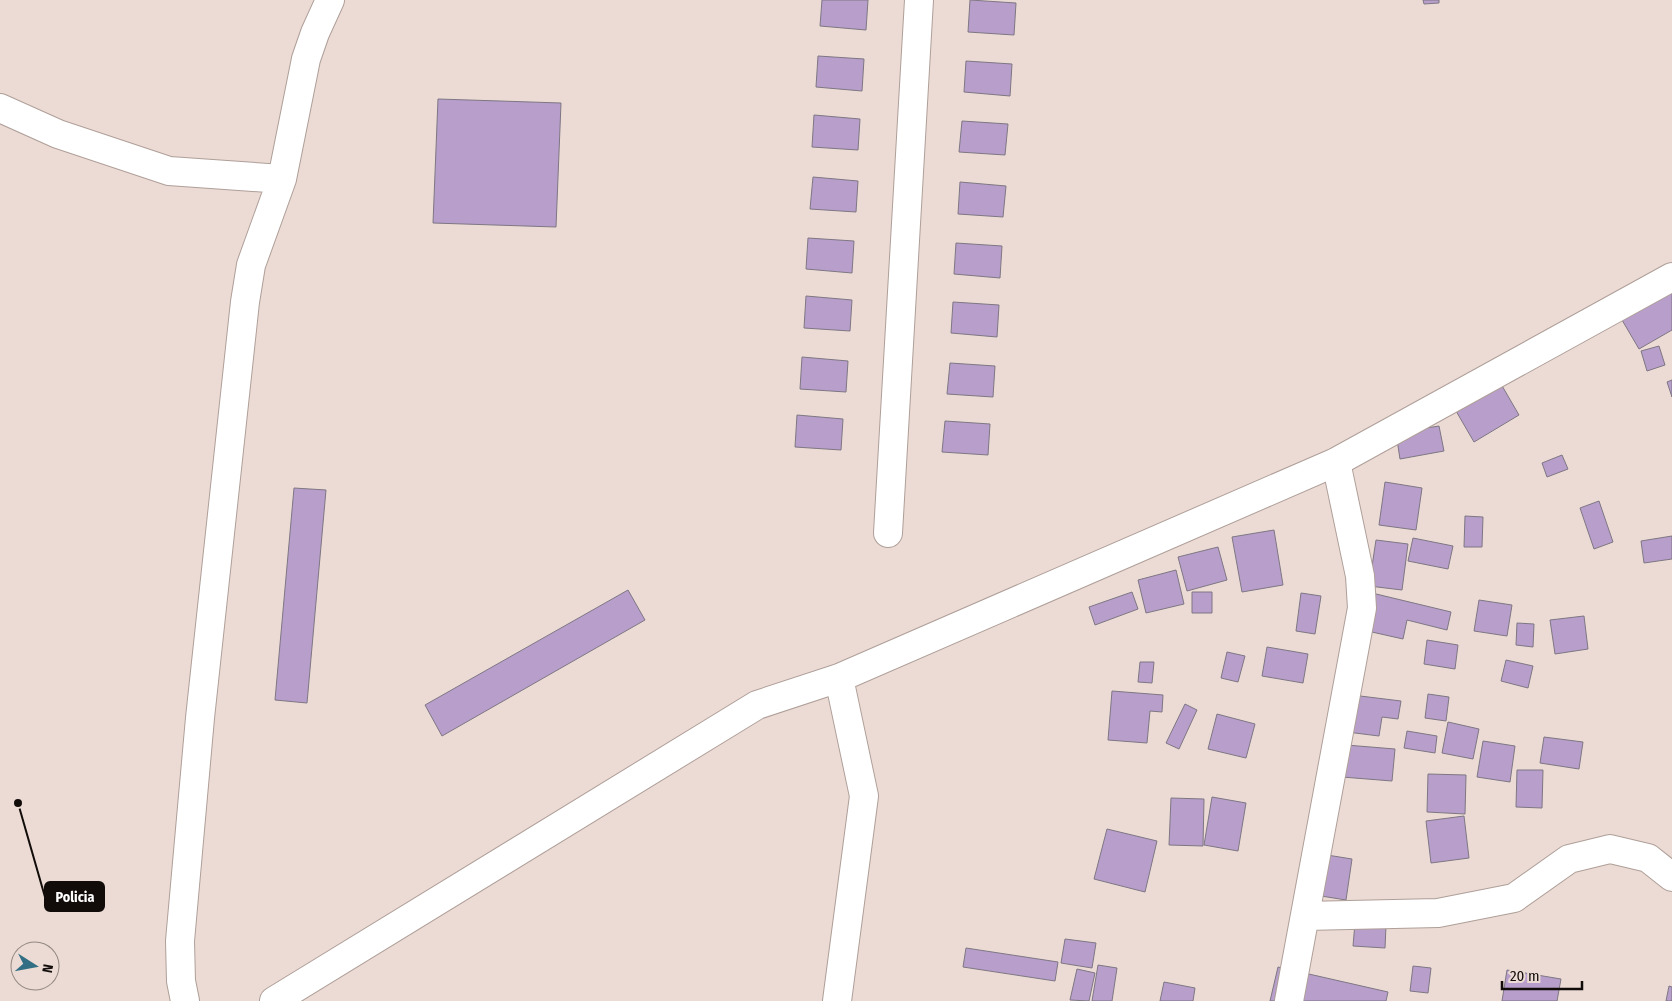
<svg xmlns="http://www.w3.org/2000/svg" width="1672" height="1001" font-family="'Fira Sans Condensed',sans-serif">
<rect width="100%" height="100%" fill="#ebdbd4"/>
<path fill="#b89ecb" stroke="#7e7783" d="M822,0h46l-2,30 -46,-4z
M970,0l46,3 -2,32 -46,-3z
M1423,0h16v3l-15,1z
M818,56l46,3 -2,32 -46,-4z
M966,61l46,3 -2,32 -46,-4z
M438,99l123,4 -5,124 -123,-4z
M814,115l46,4 -2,31 -46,-3z
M962,121l46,3 -3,31 -46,-3z
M813,177l45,4 -2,31 -46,-3z
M960,182l46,4 -3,31 -45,-3z
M808,238l46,3 -2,32 -46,-4z
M956,243l46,3 -2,32 -46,-4z
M1672,290v40l-33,19 -17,-29z
M806,296l46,4 -2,31 -46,-3z
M953,302l46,3 -2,32 -46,-4z
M1659,346l6,19 -18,6 -6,-20z
M802,357l46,4 -2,31 -46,-3z
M950,363l45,3 -2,31 -46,-3z
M1672,380v17l-5,-15z
M1501,384l18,31 -45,27 -18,-31z
M797,415l46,4 -2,31 -46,-3z
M945,421l45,3 -2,31 -46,-3z
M1439,426l5,25 -44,8 -4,-26z
M1562,455l6,14 -21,8 -5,-14z
M1385,482l37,6 -6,42 -37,-5z
M294,488l32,2 -19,213 -32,-3z
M1599,501l14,41 -19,7 -14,-41z
M1465,516l18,1 -1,30h-18z
M1274,530l9,55 -41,7 -10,-55z
M1672,536v23l-28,4 -3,-22z
M1413,538l40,8 -5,23 -40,-8z
M1376,540l32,4 -6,46 -33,-4z
M1218,547l9,33 -40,11 -9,-34z
M1176,570l8,34 -38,9 -8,-33z
M628,590l17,30 -203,116 -17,-31z
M1132,592l6,17 -43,16 -6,-18z
M1192,592h20v21h-20z
M1301,593l20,3 -6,38 -19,-3z
M1372,593l79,19 -4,18 -40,-10 -4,19 -40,-9z
M1479,600l33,5 -5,31 -33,-5z
M1584,616l4,33 -33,5 -5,-34z
M1517,623l17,1 -1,23 -17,-2z
M1427,640l31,5 -3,24 -31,-5z
M1267,647l41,7 -5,29 -41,-7z
M1227,652l18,4 -7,26 -17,-4z
M1506,660l27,6 -5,22 -27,-7z
M1140,662h14l-2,21 -14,-1z
M1112,691l51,4 -1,17 -12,-1 -3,32 -39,-3z
M1428,694l21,3 -3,24 -21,-3z
M1352,695l49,6 -3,18 -16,-2 -3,19 -32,-4z
M1185,704l12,6 -18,39 -13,-6z
M1217,714l38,10 -9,34 -38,-9z
M1448,722l31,7 -6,30 -31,-6z
M1407,731l30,5 -2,17 -31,-5z
M1544,737l39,5 -4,27 -39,-6z
M1483,741l32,5 -5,36 -33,-5z
M1346,745l49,4 -3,32 -50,-4z
M1517,770h26l-1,38 -26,-1z
M1428,774l38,1 -1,39 -38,-2z
M1212,797l34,6 -8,48 -34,-6z
M1171,798l33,1 -1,47 -34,-1z
M1464,816l5,42 -38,5 -5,-42z
M1107,829l50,12 -12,51 -51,-13z
M1327,855l25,4 -6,41 -25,-4z
M1355,923l31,3 -1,22 -32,-2z
M1065,939l31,4 -4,25 -31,-5z
M966,948l92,14 -3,19 -92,-14z
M1098,965l19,3 -5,33h-20z
M1413,966l18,2 -3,25 -18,-2z
M1278,967l110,25 -2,9h-116z
M1077,969l18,4 -6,28 -19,-1z
M1507,970l54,9 -4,22h-55z
M1164,982l31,6 -2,13h-33z
M1669,986l3,1v14h-6z"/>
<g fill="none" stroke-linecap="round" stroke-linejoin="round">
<defs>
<path id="minor" d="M0,108l58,26 111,37 113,8
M888,533l31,-533
M1305,916l133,-3 76,-15 55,-39 41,-10 38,9 24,19
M185,1001l-4,-20 -1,-40 20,-223 45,-416 6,-37 31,-86 24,-120 9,-26 15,-33
M274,1001l483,-296 82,-27 497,-216 336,-185
M837,1001l27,-205 -25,-118
M1289,1001l73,-393 -2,-32 -24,-114"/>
</defs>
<use href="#minor" stroke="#af9f99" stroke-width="30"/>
<use href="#minor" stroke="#fff" stroke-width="28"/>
</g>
<path fill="none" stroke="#110c0a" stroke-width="2" d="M18 803L45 897"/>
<circle fill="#110c0a" stroke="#ebdbd4" stroke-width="2" cx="18" cy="803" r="5"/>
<rect fill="#110c0a" stroke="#110c0a" stroke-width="2" x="45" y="882" width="59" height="29" rx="5"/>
<g font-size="14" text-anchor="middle" font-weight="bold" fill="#fff">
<text x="75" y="902">Policia</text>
</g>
<g transform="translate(35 966) rotate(101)"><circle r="24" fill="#ebdbd4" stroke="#948883"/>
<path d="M0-4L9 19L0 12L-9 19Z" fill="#326f85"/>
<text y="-8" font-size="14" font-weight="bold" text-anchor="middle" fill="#110c0a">N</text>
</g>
<path d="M1502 981v8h80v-8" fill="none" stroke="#110c0a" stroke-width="2.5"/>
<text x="1510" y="981" font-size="15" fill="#110c0a" stroke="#ebdbd4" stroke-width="4" paint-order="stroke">20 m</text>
</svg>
